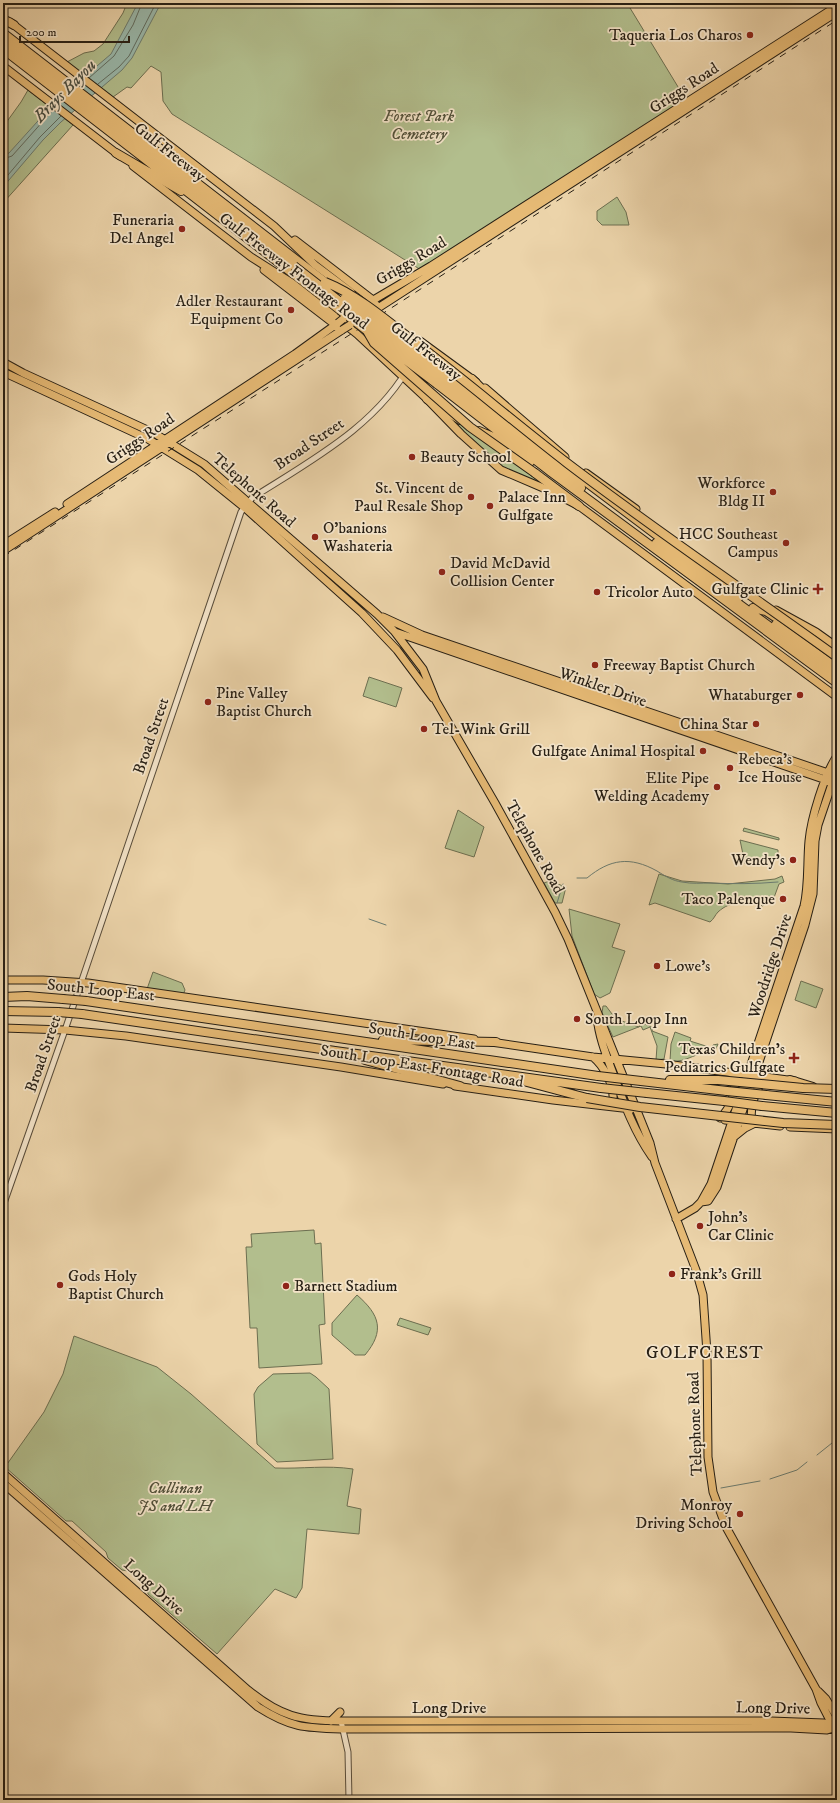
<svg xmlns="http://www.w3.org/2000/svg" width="840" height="1803" font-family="'IM FELL DW Pica',serif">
<rect width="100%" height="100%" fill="#ecd4aa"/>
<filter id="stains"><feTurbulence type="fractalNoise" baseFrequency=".005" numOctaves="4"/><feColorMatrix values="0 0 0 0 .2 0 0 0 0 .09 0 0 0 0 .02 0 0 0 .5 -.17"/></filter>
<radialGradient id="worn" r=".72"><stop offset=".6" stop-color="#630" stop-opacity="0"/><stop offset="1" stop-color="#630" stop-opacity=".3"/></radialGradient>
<path fill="#b2be8d" stroke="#6c6e50" d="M127,3h500l59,97 -265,170 -249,-156 -9,-13 -2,-29 -10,-6 -20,22 -4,-1 -14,10 -46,-35 17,-9 10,-2 9,-7 20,-31z
M28,90l45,35 -70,78v-76l18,-25z
M617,197l9,15 3,13h-27l-5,-5v-9z
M459,424l10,5 79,59 -47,-21 -44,-41z
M369,677l33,11 -6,19 -33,-11z
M458,810l26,17 -10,30 -29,-9z
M744,828l35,10v2l-36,-9z
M740,840l38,10v9l-33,5z
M659,874l23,7 46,3 47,-5 7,-3 2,6 -5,2 -7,19 -7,-2 -2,5c-16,-5 -32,-6 -45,6 -3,3 -4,7 -8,10l-55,-19 -6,2z
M549,881l17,6 -4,16h-7l-11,-20z
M569,909l51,15 -8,23 13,4 -15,42 -10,5 -6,-4 -22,-58z
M153,972l29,11 3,7 -2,5 -36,-6z
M801,981l22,8 -7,19 -21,-8z
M603,1006h3l6,8 5,1 -1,4 23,8 2,-4 12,4 -1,4 16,6 -4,22 -8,1 1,-14 -7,-19 -7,3 -2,-4 -28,11 -11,-24z
M675,1032l16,6 -1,3 22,7 1,-3 5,-1 -4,9c-15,-4 -28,11 -44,8l1,-17z
M314,1230l1,14 6,-1 4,81 -6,1 3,39 -63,4 -2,-40h-7l-4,-81h6l-1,-13z
M357,1295c23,20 28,36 8,60h-10l-23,-20v-12z
M400,1318l31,10 -3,7 -31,-10z
M74,1336l83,31 34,27 84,74c27,1 52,-3 78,1l-6,37 14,3 -2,25 -52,-5 -5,59 -6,10 -21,-9 -58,65 -69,-60 -1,-6 -19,-17 -6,-1 -14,-12 -2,-6 -34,-31h-6l-61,-54 39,-55 19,-38z
M310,1373l6,4 13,12 4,70 -56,3 -20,-18 -3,-50 4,-7 15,-13z"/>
<path fill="#99b8ab" stroke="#6b7b6f" d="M138,3h23l-29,55 -10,12 -61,52 -18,18 -40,47v-31l6,-3 47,-52 55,-47z"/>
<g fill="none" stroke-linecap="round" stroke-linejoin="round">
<path stroke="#606c60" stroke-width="1" d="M89,78l25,-22 19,-31 9,-22
M98,84l21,-17 10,-11 27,-53
M3,159l9,-3 41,-46
M3,181l37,-44 21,-21"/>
<path stroke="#6b7b6f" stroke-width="1" d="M577,878h10c23,-19 43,-22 70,-7 8,5 16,10 25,11 10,2 19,1 28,1 23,1 45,1 68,-1
M557,903l6,-19
M369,919l17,6
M817,1455l20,-16
M770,1479l27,-9 10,-8
M721,1488l39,-7"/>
<defs>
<path id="minor" d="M3,1206l62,-176 176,-518 11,-14c58,-37 127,-73 160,-137
M341,1721l7,31 1,48"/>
<path id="major" d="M10,22l264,204 41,39 36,27
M3,66l117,90
M133,166l118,91 41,26 65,51 70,65 34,35 40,36 47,20 31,16 258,191
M295,240l78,60 5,8 459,-296
M370,302l61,-36 406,-260
M420,341l56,41
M3,362l20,11 131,60 50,31 173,150 17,17 29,38 13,32 59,102 60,109 13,27 82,204 5,20 41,107 7,25 4,58 1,104 5,35 13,35 90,162 5,14 16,31
M3,372l145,67 50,31 47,38 117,105 35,37 36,48
M485,388l80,69
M586,473l50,36
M67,504l228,-150 43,-31
M3,545l52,-33
M3,551l339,-221 -78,-60
M776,610l40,22 21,15
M383,617l39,18 412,140
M395,632l437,150
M3,980h40l45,3 386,56
M597,1017c2,21 10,40 17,59 11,30 20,55 38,81
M3,1028l62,2 61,6 215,31 102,17
M491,1042l102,15 73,7 129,17
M593,1057c11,9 21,28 20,42l-6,6
M455,1086l98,14 78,9
M720,1118c10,-9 18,-28 13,-41
M725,1120l55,6
M790,1127l47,2
M735,1136l10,-8 8,-4c-5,-13 2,-34 11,-44
M701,1202l7,-1 9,-14 88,-262 8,-31 2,-53 3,-16 19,-56
M676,1219l19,-11 6,-6 10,-18 93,-278c5,-21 3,-43 5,-65 2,-22 15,-66 28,-85
M3,1473l245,217c32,26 52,31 93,31h430l53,2 9,4
M3,1483l255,224c33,21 47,21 85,22l448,-1 36,2 10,-3
M818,1691l8,8 11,18
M331,1721l9,-9"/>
<path id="highway" d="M3,19l11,6
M3,33l322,249
M3,40l291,226
M3,49l337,261
M116,153l65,38
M444,375l295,222
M472,379l23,23
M441,380l140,108
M437,384l114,88 286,211
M427,399l33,21
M479,431l14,6 37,25
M535,473l44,33
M656,543l181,133
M753,608l13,3 9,6
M776,624l61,44
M824,644l13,8
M3,997l24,-1 36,3
M86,1001l512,75
M3,1011l55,1
M82,1014l253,37 266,37
M383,1040l113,2
M365,1060l95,26
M670,1080h48
M790,1080l23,7
M641,1081l86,10
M527,1082l60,16
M647,1093l77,8
M766,1095l71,7
M762,1106l75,7"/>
</defs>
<use href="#minor" stroke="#584c3a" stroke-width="7"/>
<use href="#major" stroke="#271f14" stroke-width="9"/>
<use href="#highway" stroke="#271f14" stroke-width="10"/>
<use href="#minor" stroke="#f3e3c8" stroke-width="5"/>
<use href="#major" stroke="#e6ba75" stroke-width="7"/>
<use href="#highway" stroke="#e6ba75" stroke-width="8"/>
<path stroke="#271f14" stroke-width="1" stroke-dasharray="7 7" stroke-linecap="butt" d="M3,557l348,-223 486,-314"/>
<defs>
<path id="major-bridge" d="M338,323l5,-4
M342,330l8,-5"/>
<path id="highway-bridge" d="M294,266l147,114
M325,282c32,13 60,37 87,58 53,40 103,83 155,123 88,67 180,129 270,194
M345,298l99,77
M340,310l97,74
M366,329l8,14 96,84 65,46
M63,999l23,2
M58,1012l24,2
M598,1076l43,5
M718,1080l85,8 34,1
M601,1088l46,5
M727,1091l39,4
M587,1098l53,9 143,16 54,2
M724,1101l38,5"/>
</defs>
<use href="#major-bridge" stroke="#271f14" stroke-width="9" stroke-linecap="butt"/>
<use href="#highway-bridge" stroke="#271f14" stroke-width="10" stroke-linecap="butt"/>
<use href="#major-bridge" stroke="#e6ba75" stroke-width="7"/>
<use href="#highway-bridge" stroke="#e6ba75" stroke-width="8"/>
</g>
<g fill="#8f2418" stroke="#f3e3c8" stroke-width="1.5">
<circle cx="750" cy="35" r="4"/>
<circle cx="182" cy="229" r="4"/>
<circle cx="291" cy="310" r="4"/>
<circle cx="412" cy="457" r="4"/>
<circle cx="773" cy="492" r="4"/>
<circle cx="471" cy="497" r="4"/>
<circle cx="490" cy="506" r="4"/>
<circle cx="315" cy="537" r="4"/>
<circle cx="786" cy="543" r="4"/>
<circle cx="442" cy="572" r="4"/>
<path d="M816 583h4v4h4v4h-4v4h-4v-4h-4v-4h4z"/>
<circle cx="597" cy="592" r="4"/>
<circle cx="595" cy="665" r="4"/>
<circle cx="800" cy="695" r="4"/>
<circle cx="208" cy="702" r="4"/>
<circle cx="756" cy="724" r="4"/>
<circle cx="424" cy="729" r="4"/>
<circle cx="703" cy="751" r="4"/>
<circle cx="730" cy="768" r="4"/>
<circle cx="717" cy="787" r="4"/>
<circle cx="793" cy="860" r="4"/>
<circle cx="783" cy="899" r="4"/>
<circle cx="657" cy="966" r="4"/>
<circle cx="577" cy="1019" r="4"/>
<path d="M792 1052h4v4h4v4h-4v4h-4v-4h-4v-4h4z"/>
<circle cx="700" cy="1226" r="4"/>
<circle cx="672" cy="1274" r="4"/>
<circle cx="60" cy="1285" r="4"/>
<circle cx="286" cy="1286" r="4"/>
<circle cx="740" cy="1514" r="4"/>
</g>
<g text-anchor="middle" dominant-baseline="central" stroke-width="3.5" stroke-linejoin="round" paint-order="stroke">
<g font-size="16" fill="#271f14" stroke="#f3e3c8" text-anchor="end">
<text x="742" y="35">Taqueria Los Charos</text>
<text x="174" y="220">Funeraria<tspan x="174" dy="18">Del Angel</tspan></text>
<text x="283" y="301">Adler Restaurant<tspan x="283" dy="18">Equipment Co</tspan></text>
<text x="420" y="457" text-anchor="start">Beauty School</text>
<text x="765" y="483">Workforce<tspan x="765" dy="18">Bldg II</tspan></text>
<text x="463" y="488">St. Vincent de<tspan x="463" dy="18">Paul Resale Shop</tspan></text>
<text x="498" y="497" text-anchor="start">Palace Inn<tspan x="498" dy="18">Gulfgate</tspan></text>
<text x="323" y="528" text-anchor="start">O'banions<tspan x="323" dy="18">Washateria</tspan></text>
<text x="778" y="534">HCC Southeast<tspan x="778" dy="18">Campus</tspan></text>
<text x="450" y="563" text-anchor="start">David McDavid<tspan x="450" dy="18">Collision Center</tspan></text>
<text x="809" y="589">Gulfgate Clinic</text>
<text x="605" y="592" text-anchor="start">Tricolor Auto</text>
<text x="603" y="665" text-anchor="start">Freeway Baptist Church</text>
<text x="216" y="693" text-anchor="start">Pine Valley<tspan x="216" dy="18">Baptist Church</tspan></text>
<text x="792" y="695">Whataburger</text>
<text x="748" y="724">China Star</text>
<text x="432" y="729" text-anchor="start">Tel-Wink Grill</text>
<text x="695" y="751">Gulfgate Animal Hospital</text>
<text x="738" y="759" text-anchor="start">Rebeca's<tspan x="738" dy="18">Ice House</tspan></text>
<text x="709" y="778">Elite Pipe<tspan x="709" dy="18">Welding Academy</tspan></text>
<text x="785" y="860">Wendy's</text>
<text x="775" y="899">Taco Palenque</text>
<text x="665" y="966" text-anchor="start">Lowe's</text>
<text x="585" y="1019" text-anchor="start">South Loop Inn</text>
<text x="785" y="1049">Texas Children's<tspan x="785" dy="18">Pediatrics Gulfgate</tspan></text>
<text x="708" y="1217" text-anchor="start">John’s<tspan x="708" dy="18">Car Clinic</tspan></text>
<text x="680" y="1274" text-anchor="start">Frank’s Grill</text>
<text x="68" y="1276" text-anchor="start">Gods Holy<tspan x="68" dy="18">Baptist Church</tspan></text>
<text x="294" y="1286" text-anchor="start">Barnett Stadium</text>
<text x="732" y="1505">Monroy<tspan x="732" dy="18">Driving School</tspan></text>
</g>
<g font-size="16" fill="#271f14" stroke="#f3e3c8">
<text transform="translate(684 88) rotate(-33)">Griggs Road</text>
<text transform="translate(170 152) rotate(38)">Gulf Freeway</text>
<text transform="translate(411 261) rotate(-31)">Griggs Road</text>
<text transform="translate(294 271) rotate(37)">Gulf Freeway Frontage Road</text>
<text transform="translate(426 351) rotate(38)">Gulf Freeway</text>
<text transform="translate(140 439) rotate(-34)">Griggs Road</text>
<text transform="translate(309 444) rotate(-34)">Broad Street</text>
<text transform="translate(254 490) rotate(41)">Telephone Road</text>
<text transform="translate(603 687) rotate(19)">Winkler Drive</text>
<text transform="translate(151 736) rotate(-71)">Broad Street</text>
<text transform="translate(535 847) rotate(61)">Telephone Road</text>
<text transform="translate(770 966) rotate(-72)">Woodridge Drive</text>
<text transform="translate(101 990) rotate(6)">South Loop East</text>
<text transform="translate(422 1036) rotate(9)">South Loop East</text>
<text transform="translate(43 1054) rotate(-71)">Broad Street</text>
<text transform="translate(422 1066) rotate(9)">South Loop East Frontage Road</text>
<text transform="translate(695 1424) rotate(-92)">Telephone Road</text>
<text transform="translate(154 1587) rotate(42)">Long Drive</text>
<text x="449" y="1708">Long Drive</text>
<text transform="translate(773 1708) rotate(1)">Long Drive</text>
</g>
<g font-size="16" font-style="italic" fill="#514f38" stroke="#f3e3c8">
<text x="419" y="116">Forest Park<tspan x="419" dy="18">Cemetery</tspan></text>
<text x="175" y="1488">Cullinan<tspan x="175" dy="18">JS and LH</tspan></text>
</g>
<g font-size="17" font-style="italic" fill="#494d41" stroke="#f3e3c8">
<text transform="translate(65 91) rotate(-45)">Brays Bayou</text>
</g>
<g font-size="18" letter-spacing="1" fill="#271f14" stroke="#f3e3c8">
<text x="705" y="1353">GOLFCREST</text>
</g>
</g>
<rect width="840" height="1803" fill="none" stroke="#ecd4aa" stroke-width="16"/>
<rect x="4" y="4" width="832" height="1795" fill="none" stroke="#271f14" stroke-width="2"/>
<rect x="8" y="8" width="824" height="1787" fill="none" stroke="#271f14"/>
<path d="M20 36v6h109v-6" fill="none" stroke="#271f14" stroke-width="2"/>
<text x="26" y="36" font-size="12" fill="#271f14" stroke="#f3e3c8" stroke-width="3" paint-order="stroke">200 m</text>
<rect width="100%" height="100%" filter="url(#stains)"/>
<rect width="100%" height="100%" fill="url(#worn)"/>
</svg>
